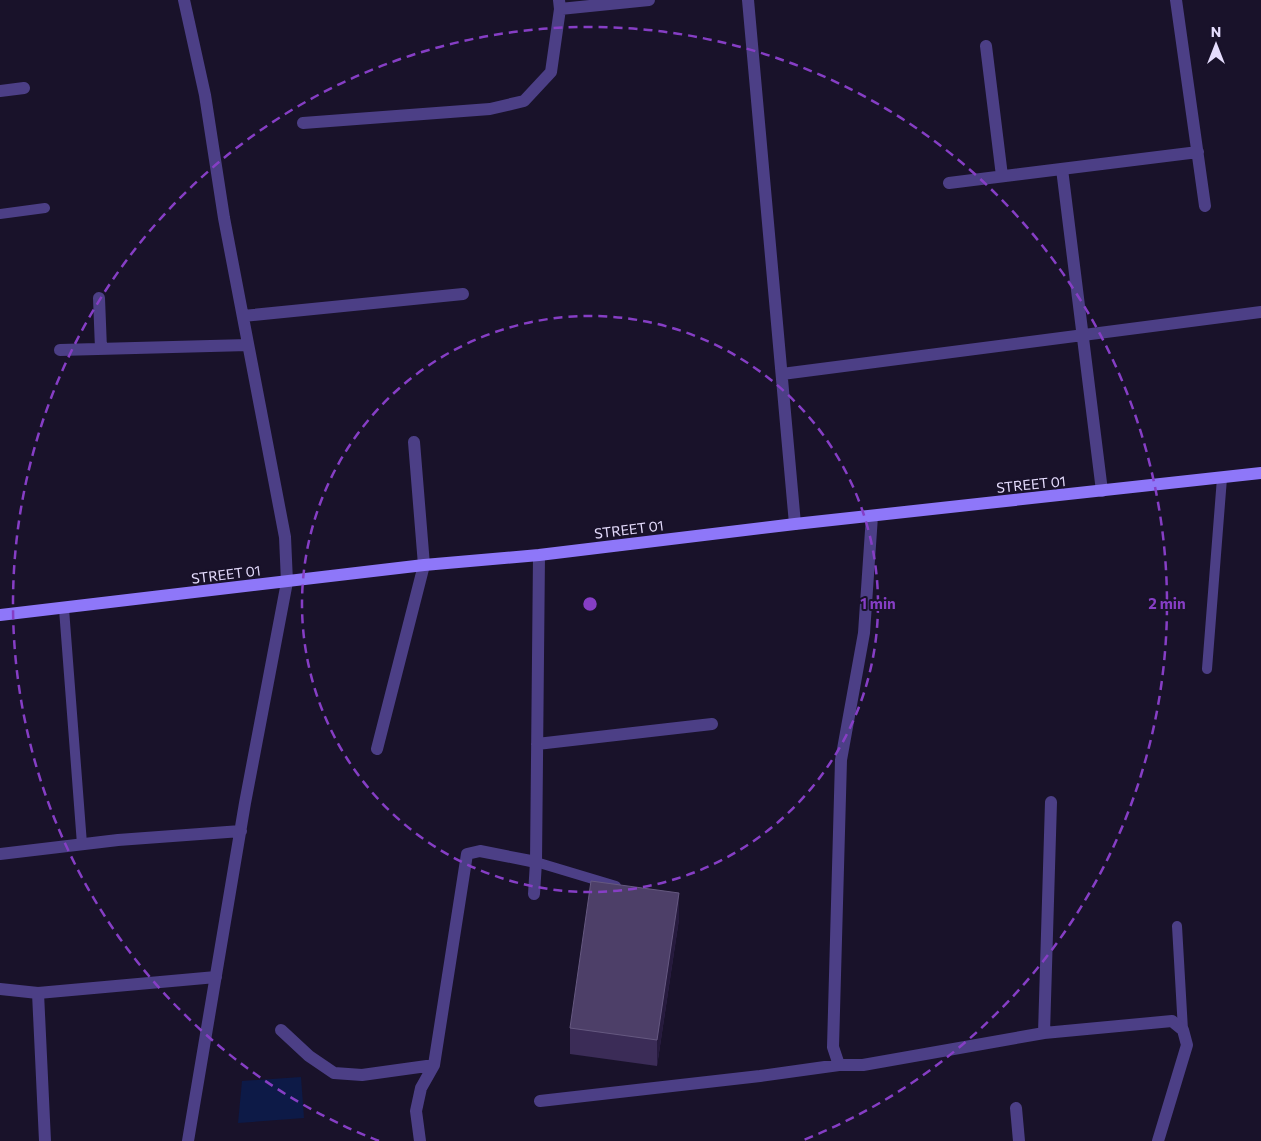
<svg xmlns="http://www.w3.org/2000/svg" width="1261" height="1141" font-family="Commissioner,sans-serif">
<rect width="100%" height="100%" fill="#19122a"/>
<path fill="#0d1a47" d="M301,1077l3,41 -66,5 4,-42z"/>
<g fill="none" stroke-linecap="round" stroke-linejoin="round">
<path stroke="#4c3f86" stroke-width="10" d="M0,214l45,-6
M64,609l18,235
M1207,669l15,-191
M536,862l80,24
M1177,926l6,104"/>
<path stroke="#4c3f86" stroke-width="12" d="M184,0l21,95 19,123 61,319 2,45 -42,221 -57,338
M748,0l47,524
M1176,0l29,206
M560,9l89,-9
M986,46l16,130
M0,91l24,-3
M303,123l187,-14 34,-8 27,-29 9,-63 -1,-9
M1062,169l40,322
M949,183l249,-31
M99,298l2,51
M243,316l220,-22
M60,350l188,-5
M782,374l479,-62
M537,744l175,-20
M377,749l47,-184 -10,-123
M0,854l118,-14 123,-9
M534,894l2,-32 3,-307
M0,989l38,4 178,-16
M38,993l7,148
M281,1030l28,26 25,17 28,2 72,-10
M1044,1033l7,-231
M839,1065l-6,-18 8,-287 23,-127 8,-117
M540,1101l220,-25 79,-11h24l181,-32 128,-12 11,9 4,15 -29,96
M1016,1108l3,33
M420,1141l-4,-30 5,-23 13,-23 33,-211 13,-3 56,11"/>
<path stroke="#8e77f9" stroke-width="12" d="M0,615l424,-50 115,-10 256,-31 466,-51"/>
</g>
<path fill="#3b2c57" d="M679,919l-22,147 -87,-12v-26z"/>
<path fill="#261a3d" d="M679,893v26l-22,147v-26z"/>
<path fill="#4d3f68" stroke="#655880" d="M591,881l88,12 -22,147 -87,-12z"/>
<g fill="none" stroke="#863ec5" stroke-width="2.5" stroke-dasharray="9 6">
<circle cx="590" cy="604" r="288"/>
<path d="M379 1141A577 577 0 1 1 801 1141"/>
</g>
<g text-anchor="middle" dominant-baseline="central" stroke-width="4" stroke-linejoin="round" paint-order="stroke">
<g font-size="14" fill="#e5dcfd" stroke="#19122a">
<text transform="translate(1031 484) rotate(-6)">STREET 01</text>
<text transform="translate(629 529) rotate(-7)">STREET 01</text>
<text transform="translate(226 574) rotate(-7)">STREET 01</text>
</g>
</g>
<circle cx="590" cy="604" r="8" fill="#863ec5" stroke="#19122a" stroke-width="2.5"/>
<g font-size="15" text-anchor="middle" font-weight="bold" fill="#863ec5" stroke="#19122a" stroke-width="4" stroke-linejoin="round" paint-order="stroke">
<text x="878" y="609">1 min</text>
<text x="1167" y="609">2 min</text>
</g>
<g transform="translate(1216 45)" stroke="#19122a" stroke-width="4" paint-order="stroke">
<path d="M0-4L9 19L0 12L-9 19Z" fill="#e5dcfd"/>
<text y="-8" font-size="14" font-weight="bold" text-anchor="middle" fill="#e5dcfd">N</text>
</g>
</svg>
